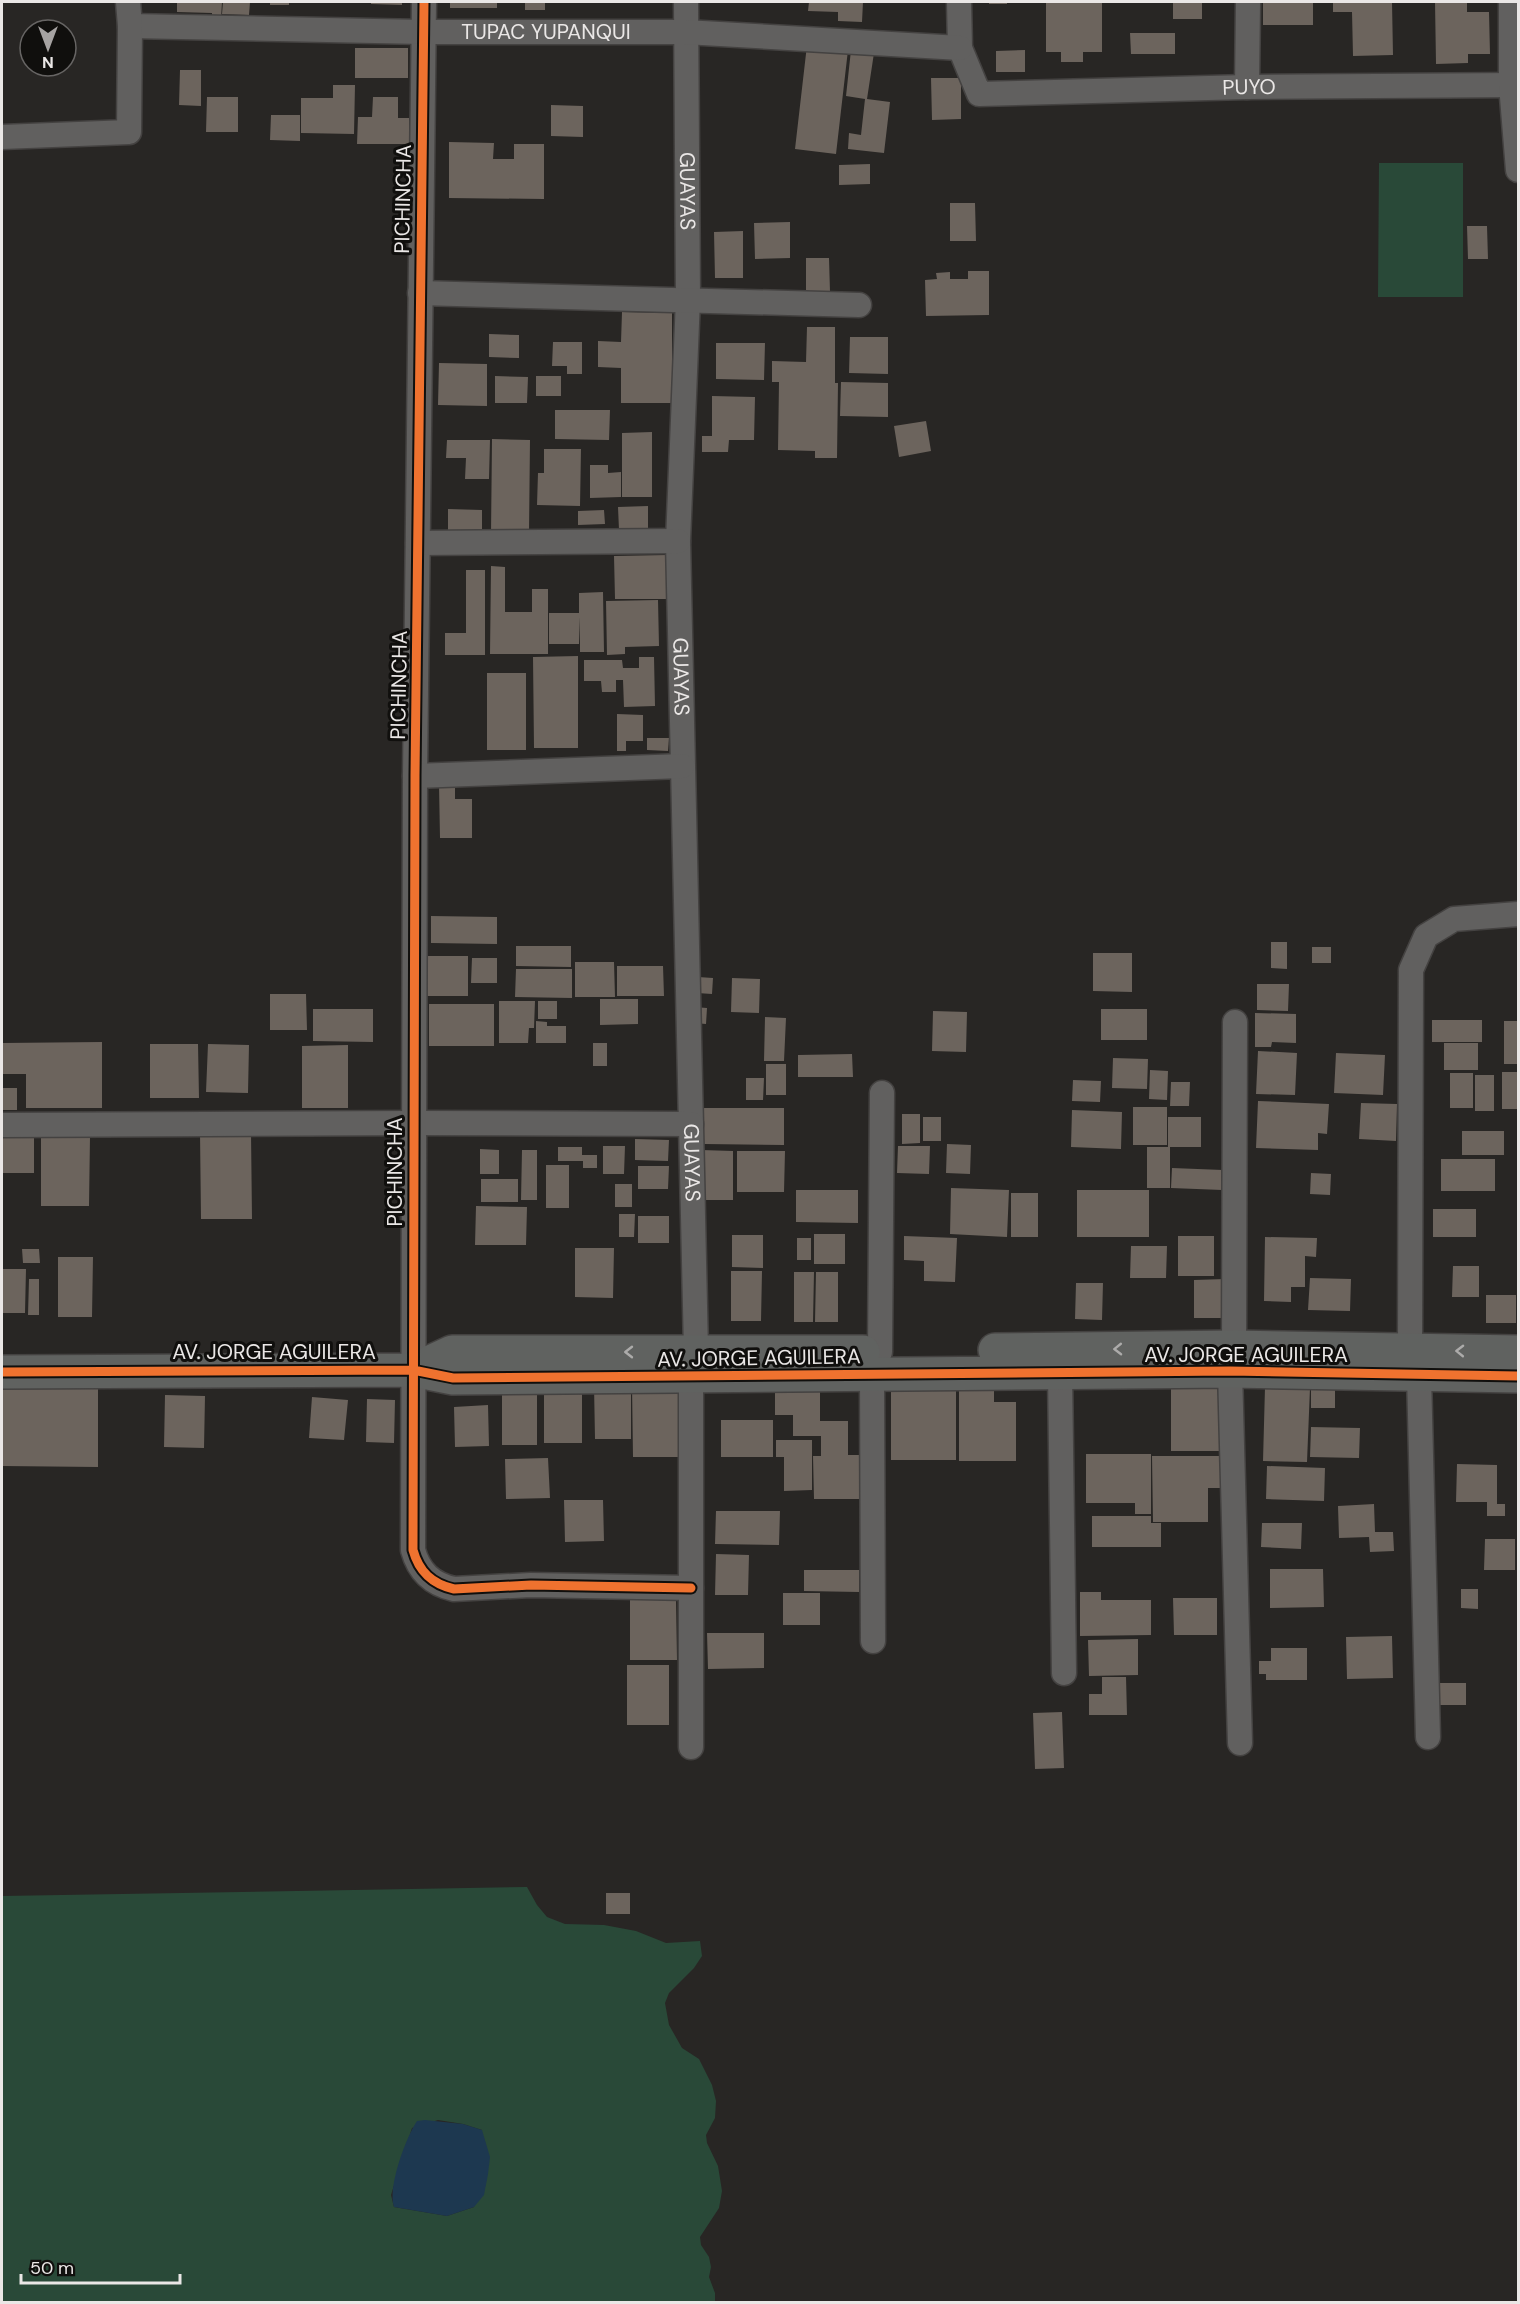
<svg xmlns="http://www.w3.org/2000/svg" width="1520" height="2304" font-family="'DM Sans',sans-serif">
<rect width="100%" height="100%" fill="#282624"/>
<path fill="#294938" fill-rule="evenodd" d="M1379,163h84v134h-85z
M527,1887l10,18 10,12 18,7 39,1 32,6 30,12 34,-2 2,15 -8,12 -25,25 -4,10 4,22 13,23 17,11 13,26 4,16 -1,17 -9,17 1,8 11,23 4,25 -3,17 -19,29 1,8 8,12 2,10 -2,10 6,16v9h-713v-406zM438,2120l25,4 19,6 -8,77 -27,9 -53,-9 -3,-12 21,-67z"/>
<path fill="#1d3850" d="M425,2120l38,4 19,6 8,27 -2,17 -4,21 -10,12 -27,9 -53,-9c-7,-19 12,-70 23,-86z"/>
<path fill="#6c645d" d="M177,2h45l-1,17h-9v-6l-35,-1z
M223,2h27l-1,13 -27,-1z
M270,2h19v3h-19z
M371,2h31v3l-31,-1z
M450,2h47v6h-47z
M525,2h20v8h-20z
M809,2h54l-1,20 -24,-1v-9l-30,-1z
M989,2h18v2h-18z
M1046,2h56v50h-19v10h-22v-10h-15z
M1173,2h29v17h-29z
M1263,2h50v23h-50z
M1333,2h59l1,53 -40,1 -1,-44h-19z
M1435,2h32v10h22l1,42h-22v9l-32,1z
M1130,33h45v21h-44z
M807,45l41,5 -12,104 -41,-5z
M355,48h53v30h-53z
M851,50l23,3 -7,46 23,3 -6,51 -36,-4 1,-16 12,2 4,-36 -19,-3z
M1025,50v22h-29v-21z
M180,70h21v36l-22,-1z
M931,78h30v41l-29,1z
M333,85h22l-1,49 -53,-1v-35h32z
M207,97h31v35h-32z
M373,97h25v21h11v26h-52l1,-27h14z
M551,105l32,1v31l-32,-1z
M271,115h29v26l-30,-1z
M449,142l45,1 -1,16h21v-15h30v55l-95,-1z
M870,164v20l-31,1v-20z
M950,203h25l1,38h-26z
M790,222v36l-35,1 -1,-36z
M1467,226h20l1,33h-20z
M743,231v47h-28l-1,-46z
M806,258h23l1,34h-24z
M968,271h21v44l-63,1 -1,-36 12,-1 -1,-6 14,-1v7h18z
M622,312l50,1v90h-51v-35l-23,-1v-26l23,1z
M807,327h28v56h3l-1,75h-22v-7l-37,-1 1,-68h-7v-21l34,1z
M489,334l30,1v23l-30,-1z
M850,337h38v37l-39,-1z
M553,342h29v32h-15v-8h-15z
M716,343h49l-1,37 -48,-1z
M439,363l48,1v42l-49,-1z
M495,376l33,1 -1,26h-32z
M536,376h25v20h-25z
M841,382l47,1v34l-48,-1z
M712,396l43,1 -1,43h-25l-1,12h-26v-16h10z
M555,410h55l-1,30 -54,-1z
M926,421l5,30 -32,6 -5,-31z
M652,432v65h-30v-64z
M492,439l38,1 -1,94h-38z
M447,440h43l-1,39h-24l1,-21h-20z
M544,449h37l-1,57 -43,-1 1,-32h6z
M590,465h18v8l13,-1v25l-31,1z
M648,506v23l-29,1 -1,-23z
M448,509l34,1v21h-34z
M604,510l1,14 -27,1v-14z
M668,555l1,44h-54l-1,-43z
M491,566l14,1v45h27v-23h16v65h-58z
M466,570h19v85h-40v-22h21z
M603,592l1,60h-24v-35l-1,27h-30v-31h30v-20z
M658,600l1,46 -34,1v7l-18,1 -1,-54z
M578,656v92h-44l-1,-91z
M639,657h15l1,49 -31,1 -1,-27h-7v12h-14l-1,-11h-17v-21h38l1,8h16z
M487,673h39v77h-39z
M617,714l26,1v26h-17v10h-9z
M647,738h22l-1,13 -21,-1z
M439,785h16v14h17v39h-32z
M431,916l66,1v27l-66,-1z
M1271,942h16v27l-16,-1z
M516,946h55v21l-55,-1z
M1312,947h19v16h-19z
M1093,953h39v39l-39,-1z
M426,956h42v40h-42z
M472,958h25v25h-26z
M575,962h39l1,35h-40z
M617,966h46l1,30h-47z
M516,969h56v29l-57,-1z
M698,977l15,1 -1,16 -15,-1z
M732,978l28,1 -1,34 -28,-1z
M1257,984h32l-1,27 -31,-1z
M270,994h36l1,36h-37z
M600,999h38v25l-38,1z
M499,1001h36l-1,27h-5l-1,15h-29z
M538,1001h19v18h-19z
M429,1004h65v42h-65z
M694,1007l13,1 -1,16 -12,-1z
M313,1009h60v33l-60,-1z
M1101,1009h46v31h-46z
M933,1011l34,1 -1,40 -34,-1z
M1255,1013l41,1v29l-24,-1 -1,5h-16z
M765,1017l21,1 -2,43h-20z
M1432,1020h50v22h-50z
M536,1021l11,1v4h19v17h-30z
M1504,1021h14v43h-14z
M102,1042v66h-76v-34h-24v-31z
M593,1043h14v23h-14z
M1444,1043h34v27h-34z
M150,1044h48l1,54h-49z
M208,1044l41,1 -1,48 -42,-1z
M348,1045v63h-46v-62z
M1258,1051l39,2 -2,42 -39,-1z
M1336,1053l49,2 -2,40 -49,-2z
M852,1054l1,23h-55v-22z
M1113,1058l35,1 -1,30 -35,-1z
M766,1064h20v31h-20z
M1150,1070l18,1 -1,29 -18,-1z
M1502,1072h16v37h-16z
M1450,1073h23v35h-23z
M1475,1075h19v36h-19z
M746,1078h18l-1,22h-17z
M1073,1080l28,1 -1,21 -28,-1z
M1171,1082h19l-1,24h-19z
M2,1088h15v22h-15z
M1258,1101l71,3 -2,30 -9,-1v17l-62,-2z
M1361,1103l36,1 -1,37 -37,-2z
M1133,1107h34v38h-34z
M704,1108h80v37l-80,-1z
M1072,1110l50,2 -1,37 -50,-2z
M902,1114h18v29l-18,1z
M923,1117h18v24h-18z
M1168,1117h33v30h-33z
M1462,1131h42v24h-42z
M2,1132h32v41h-32z
M251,1132l1,87h-51l-1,-86z
M41,1137h49l-1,69h-48z
M635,1139l34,1 -1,21 -33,-1z
M947,1144l24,1 -1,29 -24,-1z
M603,1146h22l-1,28h-21z
M898,1146h32l-1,28 -32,-1z
M558,1147h24v8h15v13h-14v-7h-25z
M1147,1147h23v41h-23z
M480,1149l19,1v24h-19z
M522,1150h15v50h-16z
M701,1150l32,1v49h-32z
M737,1151h48l-1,41h-47z
M1441,1159h54v32h-54z
M546,1165h23v43h-23z
M638,1166h31l-1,23h-30z
M1172,1168l51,2 -1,20 -51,-2z
M1311,1173l20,1 -1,21 -20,-1z
M481,1179h37v23h-37z
M615,1184h17v23h-17z
M951,1188l58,2 -2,47 -57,-3z
M796,1190h62v33l-62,-1z
M1077,1190h72v47h-72z
M1011,1193h27v44h-27z
M476,1206l51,1 -1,38h-51z
M1433,1209h43v28h-43z
M619,1214h16l-1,23h-15z
M638,1216h31v27h-31z
M814,1234h31v30h-31z
M732,1235h31v33l-31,-1z
M904,1236l53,2 -2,44 -31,-1v-20l-20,-1z
M1178,1236h36v40h-36z
M1265,1237l52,1 -1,19 -11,-1v31h-14v15l-27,-1z
M797,1238h14v22h-14z
M1131,1246h36l-1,32h-36z
M575,1248h39l-1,50 -38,-1z
M22,1249h17l1,14h-17z
M58,1257h35l-1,60h-34z
M1453,1266h26v31h-27z
M2,1269h24l-1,44h-23z
M731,1271h31l-1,50h-30z
M794,1272h20l-1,50h-19z
M816,1272h22v50h-23z
M1310,1278l41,1 -1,32 -42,-1z
M29,1279h10v36h-11z
M1225,1279v39h-31v-38z
M1076,1283h27l-1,37 -27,-1z
M1486,1295h30v28h-30z
M775,1382h45v39h28v34h11v44h-45l-1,-43h8v-20h-28v-21h-18z
M594,1385h37v54h-36z
M632,1385h47l1,72h-47z
M1311,1386h24v22h-24z
M1265,1387l45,1 -3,74 -44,-1z
M2,1388l96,1v78l-96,-1z
M1171,1388h50v63h-50z
M891,1389h65v71h-65z
M959,1389h35v13h22v59h-57z
M502,1391h35v54h-35z
M544,1391h38v52h-38z
M165,1395l40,1 -1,52 -40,-1z
M312,1397l36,3 -4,40 -35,-2z
M367,1399l28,1 -1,43 -28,-1z
M488,1405l1,41 -34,1 -1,-40z
M721,1420h52v37h-52z
M1311,1427l49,1 -1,30 -49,-1z
M776,1440h36v50l-28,1v-34h-8z
M1086,1454h65v60h-16v-11h-49z
M1152,1456h70v32h-14v34h-55z
M548,1458l2,40 -44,1 -1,-40z
M1457,1464l40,1v39h8v12h-18v-14h-31z
M1267,1466l58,2 -1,33 -58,-2z
M564,1500h39l1,41 -39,1z
M1374,1504l1,28h18l1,19 -24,1 -1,-15 -30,1 -1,-32z
M716,1511h64l-1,34 -64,-1z
M1092,1516h59v7h10v24h-69z
M1262,1523h40l-1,26 -40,-2z
M1485,1539h30v31h-31z
M716,1554l33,1 -1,40h-33z
M1270,1569h53l1,38 -54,1z
M804,1570h55v22l-55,-1z
M1461,1589h17v20l-17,-1z
M1080,1592h21v8h50v35l-71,1z
M783,1593h37v32h-37z
M1173,1598h44v37h-43z
M630,1600h46l1,60h-47z
M707,1633h57v35l-56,1z
M1392,1636l1,42 -46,1 -1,-42z
M1138,1639v36l-49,1 -1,-36z
M1271,1648h36v32h-41v-6h-7v-13h12z
M627,1665h42v60h-42z
M1102,1677h24l1,38h-38v-21h13z
M1437,1683h29v22h-30z
M1062,1712l2,56 -29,1 -2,-56z
M606,1893h24v21h-24z"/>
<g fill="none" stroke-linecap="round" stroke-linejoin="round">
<defs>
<g id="street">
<path d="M424,2l-9,774 -2,774c6,22 19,34 41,39l77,-4 160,3"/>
<path id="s1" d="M686,2l2,297 -10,242 18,810"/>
<path id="s2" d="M959,2l1,46 19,46 268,-7 271,-2"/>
<path d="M1511,2v83l7,85"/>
<path id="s3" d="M130,26l293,6h262l275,16"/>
<path d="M1247,87l1,-85"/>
<path d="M2,137l127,-5 1,-106 -2,-24"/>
<path d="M420,293l439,12"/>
<path d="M418,543l260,-2"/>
<path d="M415,776l267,-10"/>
<path d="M2,1125l411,-2 278,1"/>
<path d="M1234,1347l1,-325"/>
<path d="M1410,1350l1,-380 15,-34 28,-17 64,-5"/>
<path d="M880,1352l2,-259"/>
<path d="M1230,1371l10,372"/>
<path d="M1060,1373l4,300"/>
<path d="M872,1374l1,267"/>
<path d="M1419,1375l9,362"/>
<path d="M691,1747v-371"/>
</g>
<path id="secondary" d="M995,1350l239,-3 284,5
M413,1370l39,-18h411
M2,1372l411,-2 40,8 777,-7 288,5"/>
</defs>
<use href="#street" stroke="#444241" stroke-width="27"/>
<use href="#secondary" stroke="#444241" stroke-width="36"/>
<use href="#street" stroke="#61605f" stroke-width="24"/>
<use href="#secondary" stroke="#606260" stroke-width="33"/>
<defs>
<path id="cycleway" d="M424,2l-9,774 -2,774c6,22 19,34 41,39l77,-4 160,3
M2,1372l411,-2 40,8 777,-7 288,5"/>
</defs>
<use href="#cycleway" stroke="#100f0d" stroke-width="13"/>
<use href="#cycleway" stroke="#ef722f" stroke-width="9"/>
</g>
<defs><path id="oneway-chevron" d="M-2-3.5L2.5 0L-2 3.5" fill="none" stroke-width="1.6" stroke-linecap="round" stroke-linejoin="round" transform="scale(1.5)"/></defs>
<g stroke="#acabaa">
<use href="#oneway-chevron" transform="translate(1118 1349) rotate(179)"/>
<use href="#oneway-chevron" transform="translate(1460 1351) rotate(-179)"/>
<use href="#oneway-chevron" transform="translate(629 1352) rotate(180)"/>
</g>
<g text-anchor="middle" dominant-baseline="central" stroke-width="6" stroke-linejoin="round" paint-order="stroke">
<g font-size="21" fill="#eae7e6" stroke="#100f0d">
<text stroke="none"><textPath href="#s3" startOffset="416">TUPAC YUPANQUI</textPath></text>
<text stroke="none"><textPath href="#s2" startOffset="366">PUYO</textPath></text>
<text stroke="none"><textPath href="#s1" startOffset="189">GUAYAS</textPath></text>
<text transform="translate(403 199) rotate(-89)">PICHINCHA</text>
<text stroke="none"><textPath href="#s1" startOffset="675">GUAYAS</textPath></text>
<text transform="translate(399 685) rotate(-89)">PICHINCHA</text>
<text stroke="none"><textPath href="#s1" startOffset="1161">GUAYAS</textPath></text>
<text transform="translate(395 1172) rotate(-90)">PICHINCHA</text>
<text x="274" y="1352">AV. JORGE AGUILERA</text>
<text x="1246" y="1355">AV. JORGE AGUILERA</text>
<text transform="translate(759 1358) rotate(-1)">AV. JORGE AGUILERA</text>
</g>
</g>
<rect width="1520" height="2304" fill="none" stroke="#eae7e6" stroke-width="6"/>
<g transform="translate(48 48) rotate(180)"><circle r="28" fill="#100f0d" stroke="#676564" stroke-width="1.5"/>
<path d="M0-4.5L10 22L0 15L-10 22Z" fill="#a6a3a2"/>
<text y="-9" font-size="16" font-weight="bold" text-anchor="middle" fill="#eae7e6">N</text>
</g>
<path d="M21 2274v9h159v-9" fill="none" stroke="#eae7e6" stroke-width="3"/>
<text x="30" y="2274" font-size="18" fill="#eae7e6" stroke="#100f0d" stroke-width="4.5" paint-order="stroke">50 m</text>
</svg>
